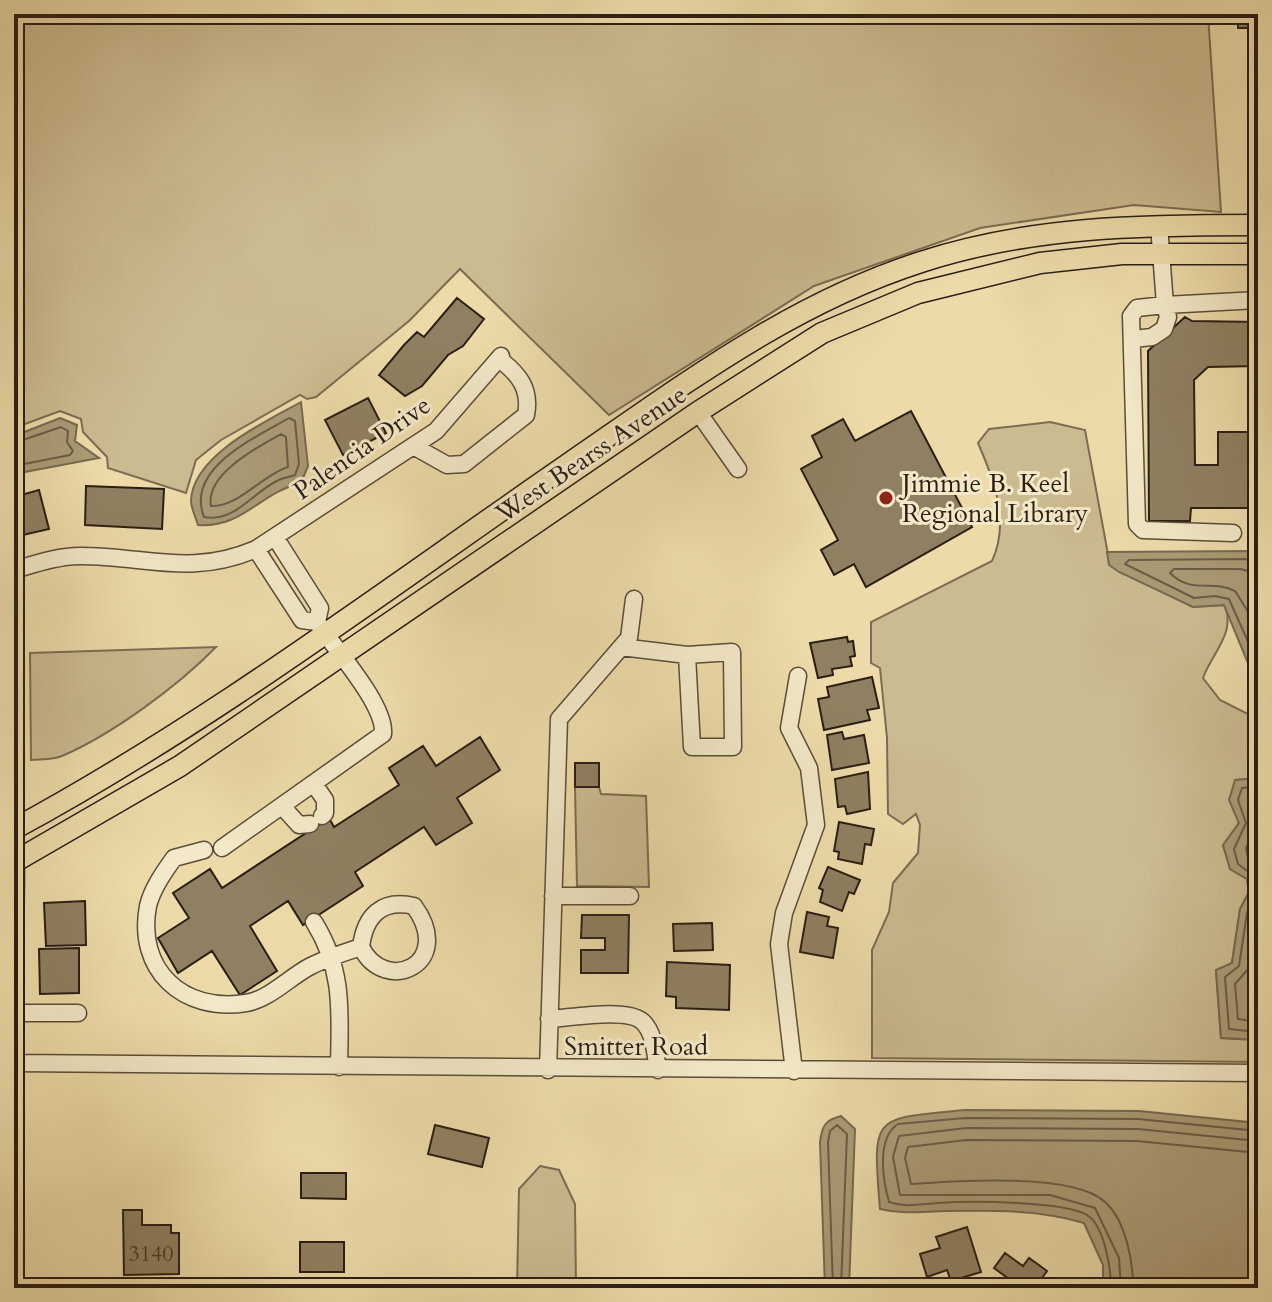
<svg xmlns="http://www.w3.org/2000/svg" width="1272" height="1302" font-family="Cardo,serif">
<rect width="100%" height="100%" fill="#ecdba9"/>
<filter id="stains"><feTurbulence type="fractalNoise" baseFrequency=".0025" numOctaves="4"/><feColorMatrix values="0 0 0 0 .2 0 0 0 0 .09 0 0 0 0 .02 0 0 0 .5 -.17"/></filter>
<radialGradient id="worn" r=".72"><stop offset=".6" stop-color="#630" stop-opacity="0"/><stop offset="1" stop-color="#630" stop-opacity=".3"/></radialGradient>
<path fill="#cbbb90" stroke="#7b6c52" stroke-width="2" d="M14,14h1194l13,198 -87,-7 -154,23 -166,58 -205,129 -149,-146 -51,52 -93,76 -9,2 -7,-4 -79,45 -25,20 -10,33 -78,-25 -1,-11 -24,-25 -2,-13 -21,-8 -46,17z
M1050,422l35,8 25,135 83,42 31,-2c13,27 -12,48 -21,73l17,22 38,19v59l-23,2 4,43 -16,23 8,23 16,10 2,13 -9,17 -8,54 -16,8 5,67 37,2v22l-386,-4v-108l17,-38 4,-29 25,-30 2,-28 -4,-11 -13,10 -15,-10 -1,-76 -7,-70 -9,-5v-41l121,-61c18,-39 3,-79 -14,-118l11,-14z
M216,647c-38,39 -103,87 -154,109 -9,4 -21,3 -31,4l-1,-107z
M575,787h24l2,7 45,2 3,91 -72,-1z
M540,1166l19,4 16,34 1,84h-59l2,-99z"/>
<path fill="#aa9b76" stroke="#77694f" stroke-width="2" d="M301,402l7,64 -7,17c-41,9 -57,45 -103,42 -2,-7 -7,-17 -7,-24 1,-46 76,-80 110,-99z
M60,418l17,7 -2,16 24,17 -85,16v-38z
M1253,551l4,12 1,110 -8,-5 -26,-63 -31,2 -74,-35 -10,-7 -2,-13z
M1258,778v262l-37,-2 -5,-68 16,-7 8,-54 9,-17 -2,-13 -17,-10 -7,-24 16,-22 -10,-23 6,-20z
M965,1110l174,1 119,12v165h-155v-23l-19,-42c-44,-13 -89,-13 -136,-12 -24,0 -43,4 -68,-2 -8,-96 -8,-90 85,-99z
M841,1116l14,13 -6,159h-24l-5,-146c2,-16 5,-22 21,-26z"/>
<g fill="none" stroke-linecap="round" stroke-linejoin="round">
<path stroke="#6a5c45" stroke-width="2" d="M289,418l6,3 4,43 -4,11c-5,2 -13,3 -18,6 -24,11 -42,42 -73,36 -19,-49 51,-79 85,-99z
M281,434l5,3 2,30c-26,8 -49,40 -77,39 -6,-32 47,-59 70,-72z
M14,443l47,-16 7,4 -1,11 6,9 -3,4 -56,11
M1258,564l-13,-5 -116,1 -4,4 69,34 21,-2 14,3 29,65
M1258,574l-17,-5h-67l-4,4c22,22 42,6 65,18l12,19 11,32
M1258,786l-16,2 -4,12 8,23 -12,26 4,15 16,12 3,17 -10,20 -8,53 -14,11 4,52 29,3
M1258,796l-8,4 6,23 -10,25 2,10 10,7
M1258,913l-9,55 -14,16 3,35 20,3
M833,1288l-5,-146 2,-11 7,-6 10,9 -6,154
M1111,1288c0,-19 -6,-56 -20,-70 -18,-18 -126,-17 -153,-15 -18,1 -32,5 -49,-1 -6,-21 -13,-64 9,-78l67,-6 173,1 120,12
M1121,1288l-2,-30 -24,-50 -45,-13h-150l-7,-38 6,-21 67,-8 172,1 120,12
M1133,1288c0,-27 -7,-67 -28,-86 -31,-30 -152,-21 -194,-18l-6,-26 3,-11 58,-7 171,1 121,12"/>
</g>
<path fill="#8f8061" stroke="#2b1e14" stroke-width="2" d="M1238,14h20v14h-20z
M457,298l27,21 -21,27 -15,9 -26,31 -17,10 -26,-21 25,-30 13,-13 7,5z
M1185,317l7,4 66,1v44l-50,1 -14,13 1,85h23v-33h33l1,32h6v44h-67l-1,13h-41l-1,-170z
M368,398l18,35 -43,22 -18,-35z
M911,411l61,116 -106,60 -12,-23 -20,11 -13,-25 17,-10 -37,-71 21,-12 -10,-21 31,-17 12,22z
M86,486l78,3 -2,40 -77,-4z
M39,490l10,39 -35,8v-40z
M847,637l1,5 5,-1 2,15 -5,1 2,9 -20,3 1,6 -15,3 -8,-35z
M872,677l7,31 -12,2 3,10 -46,10 -6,-31 11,-2 -2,-10z
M842,732l2,7 20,-4 5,28 -37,7 -5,-35z
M480,737l20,33 -43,28 15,25 -36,22 -12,-18 -69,45 8,14 -60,39 -15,-24 -38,25 27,45 -37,24 -28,-44 -34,22 -20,-35 31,-20 -16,-25 37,-24 12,19 107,-70 5,9 65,-42 -10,-17 34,-22 13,20z
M575,763h24v24h-24z
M868,772l2,37 -23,5 -2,-8 -7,1 -3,-28z
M839,822l35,7 -3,16 -6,-1 -3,20 -24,-5 1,-7 -5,-1z
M828,867l32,13 -6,14 -5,-2 -7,19 -22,-9 3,-12 -4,-2z
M85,901l1,44 -40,1 -2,-43z
M807,912l22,5 -2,9 11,2 -5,30 -33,-6z
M582,915h47l-1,58h-47v-23h24v-12h-24z
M712,923l1,27 -39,1 -1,-27z
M79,948v45l-39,1 -1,-45z
M667,962l63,3 -1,45 -53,-2v-11l-10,-1z
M435,1125l54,13 -7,29 -54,-13z
M301,1173h45v26l-45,-1z
M123,1210h19v15h29v8h8v41l-55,1z
M967,1227l14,45 -30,9 -4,-11 -20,7 -7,-23 20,-6 -4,-11z
M300,1242h44v30h-44z
M1005,1253l18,13 6,-8 18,13 -12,17h-14l-27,-20z
M103,1280l1,8h-17l-1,-4z
M696,1284v4h-46v-2z"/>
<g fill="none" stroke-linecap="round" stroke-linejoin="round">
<defs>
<path id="minor" d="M1159,225l6,80 -28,3 -6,8 6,208 6,6 90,3
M1133,339l19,-2 12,-8 4,-12 -3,-12 93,-5
M698,412l40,57
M415,447l32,18 17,-1 62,-49c5,-26 -7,-41 -27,-56
M275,537l45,71 -3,14
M14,570c21,-6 44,-14 66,-14 67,0 110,21 176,-7l180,-118 65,-75
M621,647l66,8 5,92h41l-1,-95 -45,3
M314,784l11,16v13l-3,3
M282,806l17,19 11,-1
M222,848l161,-114c3,-29 -49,-86 -66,-112l-15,-2 -46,-71
M204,850l-30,8c-10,14 -22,31 -26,48 -12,64 35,107 98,97 22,-3 44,-26 63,-36 17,-9 34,-14 52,-20 24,49 95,17 53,-41 -32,-7 -49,9 -53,41
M553,896h77
M314,922c30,48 26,90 25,145
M15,1013h63
M549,1019c21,-1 79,-12 94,3 12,12 12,32 15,48
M14,1053l2,-193
M14,1063l1244,10
M548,1070l11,-351 70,-81 5,-39
M794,1071l-15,-127 5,-31 32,-88 -7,-57 -20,-40 9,-52"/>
<path id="major" d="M14,829c196,-106 374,-241 557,-367 112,-77 219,-158 350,-200 110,-36 222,-37 337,-37
M14,862l166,-96 518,-354 124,-79 96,-40 122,-30 82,-9h136"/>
</defs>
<use href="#minor" stroke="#5b4d39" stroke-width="19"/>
<use href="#major" stroke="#2b1e14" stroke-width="23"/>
<use href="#minor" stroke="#f3e8c7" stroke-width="16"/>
<use href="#major" stroke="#ecdba9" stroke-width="20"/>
</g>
<circle fill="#8f2418" stroke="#f3e8c7" stroke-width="3" cx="886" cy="498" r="8"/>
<g text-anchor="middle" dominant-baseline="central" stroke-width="6" stroke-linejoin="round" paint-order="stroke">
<g font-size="22" fill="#443627">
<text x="151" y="1254">3140</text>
</g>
<g font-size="26" fill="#2b1e14" stroke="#f3e8c7">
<text transform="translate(362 448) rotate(-35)">Palencia Drive</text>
<text transform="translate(591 454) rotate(-34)">West Bearss Avenue</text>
<text x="636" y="1046">Smitter Road</text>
</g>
<g font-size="26" fill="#2b1e14" stroke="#f3e8c7" text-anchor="start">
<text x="902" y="483">Jimmie B. Keel<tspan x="902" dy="30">Regional Library</tspan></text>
</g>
</g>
<rect width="1272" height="1302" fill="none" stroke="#ecdba9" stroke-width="48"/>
<rect x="16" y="16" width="1240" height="1270" fill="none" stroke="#2b1e14" stroke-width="4"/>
<rect x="24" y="24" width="1224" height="1254" fill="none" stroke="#2b1e14" stroke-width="2"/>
<rect width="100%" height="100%" filter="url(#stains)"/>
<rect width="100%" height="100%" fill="url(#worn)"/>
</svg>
